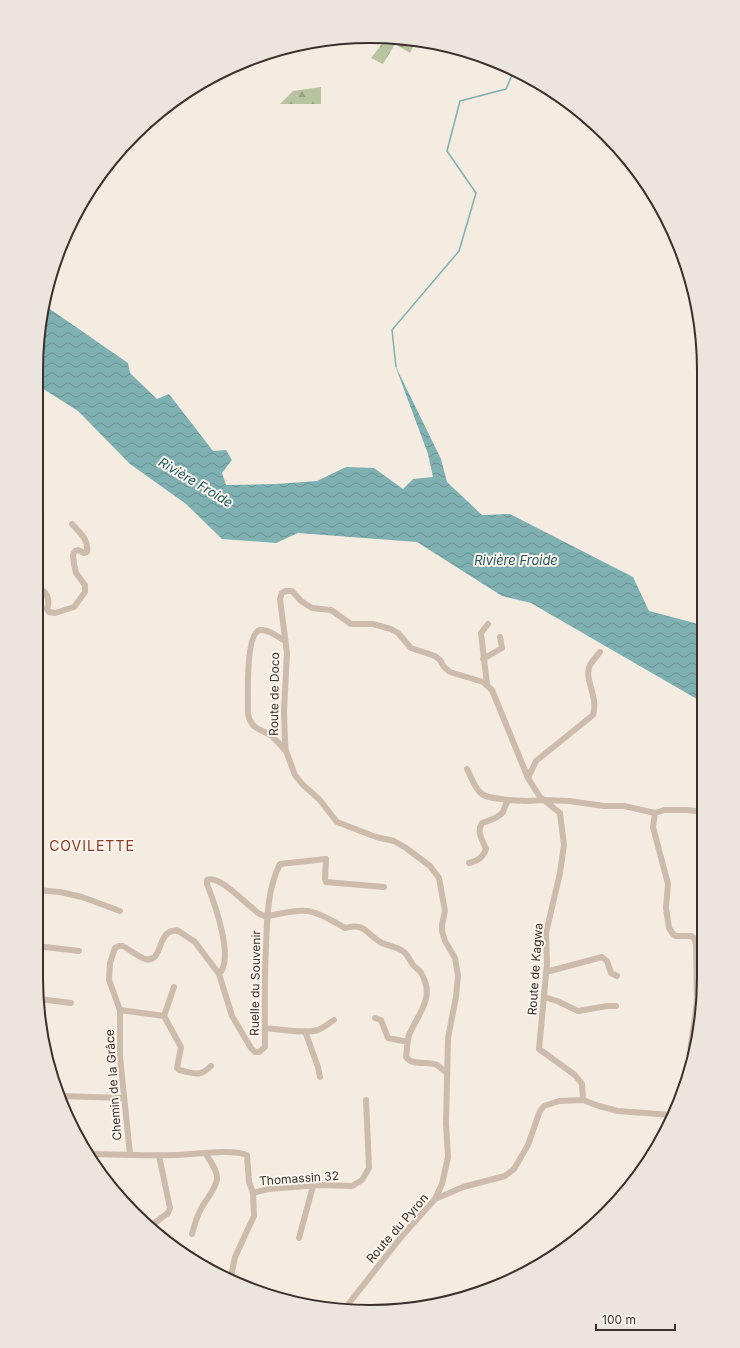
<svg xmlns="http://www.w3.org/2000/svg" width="740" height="1348" font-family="Inter,sans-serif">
<defs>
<pattern id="forest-firs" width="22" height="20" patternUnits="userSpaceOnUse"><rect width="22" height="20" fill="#b8c4a0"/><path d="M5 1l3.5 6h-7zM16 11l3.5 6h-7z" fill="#97a083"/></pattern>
<pattern id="water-waves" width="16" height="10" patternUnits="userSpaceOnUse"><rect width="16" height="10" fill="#7fb0b2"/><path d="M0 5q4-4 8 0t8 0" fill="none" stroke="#699091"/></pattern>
</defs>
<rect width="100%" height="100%" fill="#f4ebe1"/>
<path fill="url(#forest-firs)" d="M382,38l31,1 4,1 -7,13 -15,-9 -12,20 -12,-6 14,-18z
M321,87v17h-41l13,-13z"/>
<path fill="url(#water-waves)" d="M44,305l84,58 2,10 27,26 12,-5 44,57 13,-1 6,10 -10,13 4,12 50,-1 41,-3 29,-14 28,1 29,21 10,-10 20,-2 -5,-23 -33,-89 46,94 6,23 35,33 28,-1 123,63 16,34 53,14v77l-171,-99 -29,-7 -85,-54 -119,-9 -22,10 -54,-4 -36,-35 -56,-40 -52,-53 -41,-26v-37z"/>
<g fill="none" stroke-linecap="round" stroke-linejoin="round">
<path stroke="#7fb0b2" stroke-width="1.5" d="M396,367l-4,-37 67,-79 17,-58 -29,-42 13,-50 46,-12 8,-19"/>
<path stroke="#cdbbac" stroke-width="6" d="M36,586c10,5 15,12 11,23l2,3 6,1 19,-6 11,-15v-7l-9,-12 -2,-9 -1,-9 2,-4 3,-1 6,3 3,-1c2,-13 -8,-20 -15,-28
M285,641c-7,-4 -16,-12 -25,-11 -15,3 -12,71 -12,84 3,15 11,14 22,21 6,4 11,11 16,16
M483,659l19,-11 -2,-11
M487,684l-6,-51 7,-9
M467,769c13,27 11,28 42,31
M36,800v-12
M655,813l-2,14 15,57 -2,24 3,20 4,6 3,2h15l3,2 2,6 1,58 -6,43 -2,28
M469,863c8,-2 14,-5 17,-14 -3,-8 -10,-17 -4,-26 6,-2 17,-5 21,-11 2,-4 2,-9 6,-12l17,1 18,-1 25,1 35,5h20l31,7 9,-3h23l16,2
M36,890l24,2 22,5 38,14
M36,946l43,5
M546,972l56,-15 5,4 4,12 6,3
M219,974l13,42 19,32 4,4h4l6,-5c0,-33 -1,-66 1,-99 1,-27 1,-59 14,-84l46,-5 -1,20 1,3 58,5
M174,987l-10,29 17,31 -4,21 2,2c15,3 20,8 32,-4
M544,997l13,4 21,10 29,-5h9
M39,999l32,4
M120,1010l44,6
M375,1018l6,2 7,18 20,4
M265,1028c15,1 39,6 53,2 6,-2 11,-7 16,-10
M305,1031l13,36 2,10
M60,1096l63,2
M583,1100l-1,-16 -7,-9 -36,-26 8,-85 -1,-31 14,-60 4,-28 -4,-32 -20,-16 -12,-19 8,-17 57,-46c6,-18 -10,-37 -3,-50 3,-5 7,-9 10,-13
M90,1154c28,0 56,2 83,1 19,0 58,-7 74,0l2,27 4,11 1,23 -19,41 -4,20
M130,1154l-10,-97v-47l-11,-30 1,-17 5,-15 4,-2h4c7,4 14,10 22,13 16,4 13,-20 23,-26 2,-2 6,-2 9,-3l18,12 24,32c16,-15 -5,-72 -12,-90v-4c13,-6 41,27 53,34 2,1 6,3 8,2 14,-2 26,-7 40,-5 13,2 26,11 37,17 21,-6 21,7 37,15 7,3 16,4 22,9 4,3 6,9 9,13 3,3 6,5 8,8 15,24 -3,41 -12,62 -2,7 -2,15 -3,22 6,9 22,4 31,8 3,2 7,6 10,8
M253,1193l15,-4 51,-4 33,1 10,-6 7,-12 -3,-68
M435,1199l7,-15 6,-27 -2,-33 2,-86 8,-41 2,-21 -3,-18 -10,-17 -3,-10v-6l3,-14 -6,-33 -9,-12 -24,-18 -12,-7 -18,-4 -39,-15 -18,-23 -16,-14 -8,-10 -9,-24 -1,-9 -1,-31 3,-58 -7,-54 2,-6 4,-2h6l9,10 11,7 19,2 20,14h22l18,5 7,4 13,15 24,8 5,4 4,7 6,5 33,10 9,8 36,88
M152,1225l16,-12 2,-5 -11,-52
M192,1234c2,-7 4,-15 7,-21 4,-11 16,-21 18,-34 1,-8 -7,-18 -11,-25
M299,1238l14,-52
M346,1307l56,-71 33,-37 28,-12 42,-11 9,-7 14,-24 9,-26 3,-8 4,-5 15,-5 24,-1 16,6 19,5 54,4"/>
</g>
<g text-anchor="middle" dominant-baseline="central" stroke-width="4" stroke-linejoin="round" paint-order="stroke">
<g font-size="12" fill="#3b302b" stroke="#fbf5ee">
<text transform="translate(274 694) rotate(-89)">Route de Doco</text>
<text transform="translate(535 969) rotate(-86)">Route de Kagwa</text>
<text transform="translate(255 983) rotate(-89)">Ruelle du Souvenir</text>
<text transform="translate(113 1085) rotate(-94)">Chemin de la Grâce</text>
<text transform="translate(299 1178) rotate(-4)">Thomassin 32</text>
<text transform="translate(397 1228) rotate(-49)">Route du Pyron</text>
</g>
<g font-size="13" font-style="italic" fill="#1f5a5e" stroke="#fbf5ee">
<text transform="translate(196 482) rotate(31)">Rivière Froide</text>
<text x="516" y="560">Rivière Froide</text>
</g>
<g font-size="14" letter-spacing="1" fill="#8c3b22" stroke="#fbf5ee">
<text x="92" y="845">COVILETTE</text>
</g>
</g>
<path d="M0 0H740V1348H0ZM370 43H370A327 327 0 0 1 697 370V978A327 327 0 0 1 370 1305H370A327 327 0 0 1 43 978V370A327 327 0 0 1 370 43Z" fill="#ece5de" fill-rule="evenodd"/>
<path fill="none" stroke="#3b302b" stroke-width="2" d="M370 43H370A327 327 0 0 1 697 370V978A327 327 0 0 1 370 1305H370A327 327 0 0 1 43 978V370A327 327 0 0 1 370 43Z"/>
<path d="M596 1324v6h79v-6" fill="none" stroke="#3b302b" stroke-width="2"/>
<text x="602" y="1324" font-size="12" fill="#3b302b" stroke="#fbf5ee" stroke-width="3" paint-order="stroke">100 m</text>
</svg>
